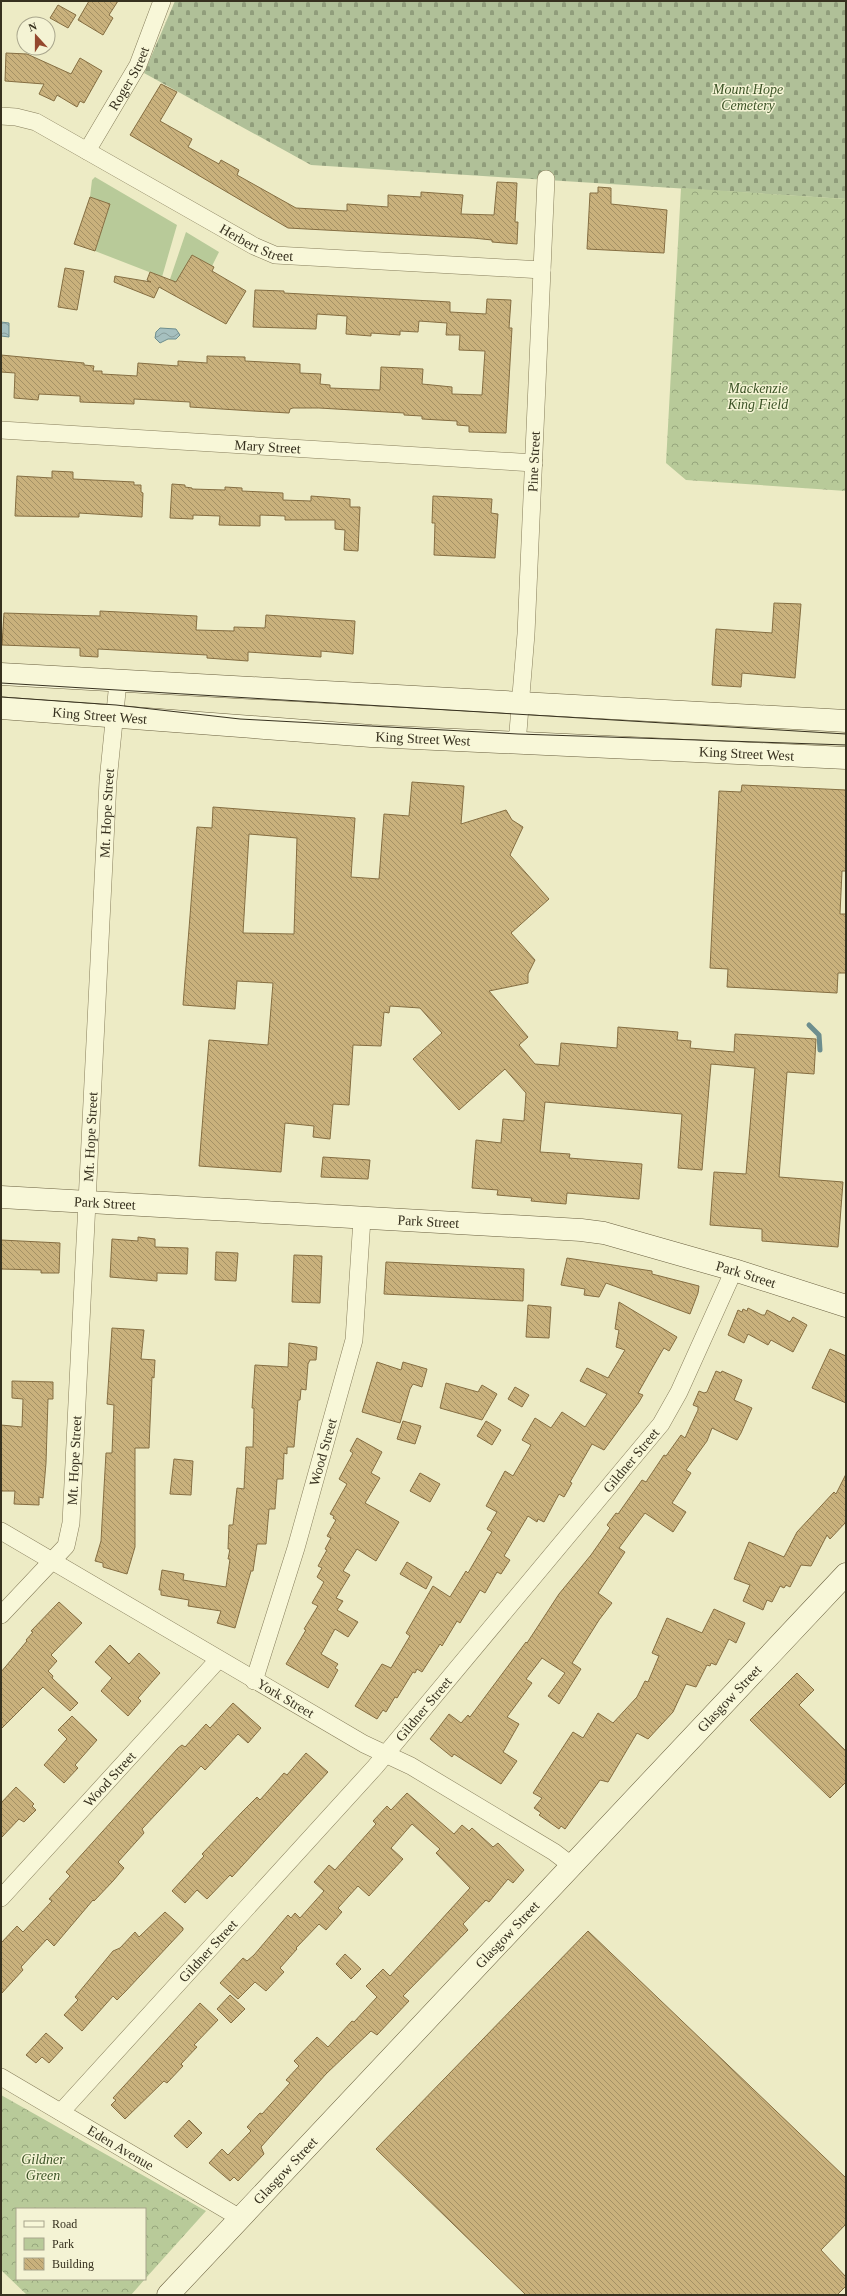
<svg xmlns="http://www.w3.org/2000/svg" width="847" height="2296" font-family="'Times New Roman',serif">
<defs>
<pattern id="cemetery-stones" width="16" height="16" patternUnits="userSpaceOnUse"><rect width="16" height="16" fill="#b0c098"/><path d="M2 7V4a2 2 0 0 1 4 0v3zM10 15v-3a2 2 0 0 1 4 0v3z" fill="#909d7b"/></pattern>
<pattern id="park-crowns" width="20" height="18" patternUnits="userSpaceOnUse"><rect width="20" height="18" fill="#b8ca99"/><path d="M2 6a3 3 0 1 1 6 0M12 15a3 3 0 1 1 6 0" fill="none" stroke="#96a57c"/></pattern>
<pattern id="water-waves" width="16" height="10" patternUnits="userSpaceOnUse"><rect width="16" height="10" fill="#a6c0bf"/><path d="M0 5q4-4 8 0t8 0" fill="none" stroke="#889d9b"/></pattern>
<pattern id="building-back-hatch" width="6" height="6" patternUnits="userSpaceOnUse"><rect width="6" height="6" fill="#c9b17c"/><path d="M-1 5l2 2M0 0l6 6M5-1l2 2" fill="none" stroke="#a49165"/></pattern>
</defs>
<rect width="100%" height="100%" fill="#edebc5"/>
<path fill="#b8ca99" d="M95,177l82,48 -15,52 -67,-26 15,-47 -20,-7 2,-17z
M186,232l33,20 -7,14 -20,-11 -22,38 -2,-8z"/>
<path fill="url(#cemetery-stones)" d="M175,1h671v198l-535,-34 -167,-92z"/>
<path fill="url(#park-crowns)" d="M681,188l165,11v292l-160,-11 -20,-17z
M1,2095l205,116 -61,68v-70h-128v70h128l-14,16h-104l-26,-25z"/>
<path fill="url(#water-waves)" stroke="#6d8e8e" d="M1,322l8,1v14l-8,-1z
M160,328l16,1 4,6 -4,4h-8l-8,4 -5,-5 1,-6z"/>
<g fill="none" stroke-linecap="round" stroke-linejoin="round">
<path stroke="#6d8e8e" stroke-width="5" d="M809,1025l10,10 1,15"/>
</g>
<path fill="url(#building-back-hatch)" stroke="#856e42" fill-rule="evenodd" d="M89,1h29l-9,14 4,3 -10,17 -25,-15z
M58,5l18,10 -8,13 -18,-10z
M6,53l21,1 44,20 9,-16 22,13 -18,32 -4,-2 -3,6 -20,-12 -3,6 -15,-7 5,-10 -39,-3z
M161,84l16,8 -17,29 32,18 -4,8 31,17 2,-4 18,10 -2,5 59,33 51,3v-7l41,3v-12l33,2v-5l42,3 -2,19 33,1 3,-33 20,1 -2,39h3l-1,22 -25,-2v-2l-19,-2 -185,-10 -158,-93z
M598,187l13,1v16l56,6 -3,43 -77,-4 3,-56h8z
M90,197l20,7 -15,47 -21,-7z
M192,255l22,12 -2,4 34,20 -20,33 -67,-37 -5,11 -40,-16 1,-6 36,6 -4,-2 3,-8 26,10z
M65,268l19,3 -7,39 -19,-3z
M255,290l29,1v2l166,9v10l36,2 1,-15 24,1 -2,28h3l-6,105 -37,-1v-6l-12,-1v-4l-35,-2v-3l-18,-1v-2l-85,-5h-26l-3,1 -1,4 -36,-2 -63,-4v-5l-56,-3v5l-54,-2v-6l-41,-2 -1,6 -24,-2 1,-25 -14,-1v-17l83,8v2l10,1 -1,5h9v3l35,2 1,-13 40,3v-5l29,2v-7l38,1v4l55,3v9l21,1 -1,10 10,1v3l50,2 1,-23 42,2 -1,15 30,3v7l30,1 3,-44 -26,-1 1,-15h-14l1,-12 -28,-2 -1,11 -18,-1v4l-29,-2v3l-25,-2 1,-18 -30,-2 -1,15 -63,-2z
M52,471l21,1v7l61,3v3h7v7l2,1 -1,24 -63,-4v4l-64,-1 2,-40 35,2z
M172,484l13,1v2l7,1v1l33,1v-3l17,1v3l41,2v7l28,1v-5l39,3v8h10l-2,44 -14,-1 1,-20 -10,-1v-9h-50v-4l-25,-1v11l-41,-1 1,-9 -27,-1v4l-23,-1z
M433,496l59,3 -1,14 7,1 -3,44 -61,-3 1,-32h-3z
M774,603l27,1 -6,74 -53,-5 -1,14 -29,-2 4,-56 56,4z
M100,611l97,5 -1,14 38,1v-4l31,1 1,-13 89,6 -2,33 -32,-3v6l-73,-5v9l-41,-3v-3l-109,-6v8l-18,-1v-8l-78,-3 2,-32 96,3z
M412,782l52,4 -3,38 45,-14 6,10 11,7 -13,28 39,44 -38,34 24,27 -7,14v9l-39,8 39,46 -9,8 16,19 24,2 2,-23 56,5 1,-21 60,5 -1,8 14,1 -1,7 44,4 1,-18 81,5 -2,35 -27,-2 -8,105 64,5 -5,65 -76,-6v-12l-52,-4 4,-53 32,2 9,-106 -44,-4 -9,106 -24,-2 4,-54 -137,-12 -5,50 30,2 -1,4 73,6 -3,35 -72,-6 -1,11 -35,-3 1,-3 -35,-3 1,-5 -26,-2 4,-48 25,3 2,-24 21,2 2,-28 -21,-24 -46,41 -46,-51 29,-26 -22,-25 -30,-2 -1,7 -5,-1 -3,34 -28,-1 -4,60 -16,-1 -3,35 -17,-2 1,-11 -29,-3 -4,49 -82,-6 10,-126 59,5 5,-62 -36,-2 -2,28 -52,-4 14,-178 15,1 1,-21 142,11 -4,59 28,2 5,-65 25,2zM249,834l48,4 -3,96 -51,-1z
M742,785l104,5v81h-4l-2,43h6v59h-8l-1,20 -110,-6 1,-18 -18,-1 9,-177 22,1z
M323,1157l47,3 -2,19 -47,-2z
M138,1237l17,2v8l33,1 -1,26 -30,-1v8l-47,-4 2,-38 26,2z
M1,1240l59,3 -1,30h-18v-3l-40,-1z
M216,1252l22,1 -2,28 -21,-1z
M294,1255l28,1 -2,47 -28,-1z
M567,1258l85,13v3l47,12 -1,7 -8,21 -84,-31 -7,14 -15,-2 1,-6 -24,-4z
M386,1262l138,7 -1,32 -139,-7z
M619,1302l58,35 -8,14 -5,-3 -2,3 -24,42 5,2 -4,7 -35,48 -12,-6 -22,38 2,1 -8,14 -5,-3 -15,28 -6,-3 -1,3 -9,-6 -24,40 6,4 -9,14 -4,-2 -12,21 -5,-3 -20,33 -3,-2 -15,25 -2,-2 -18,28 -5,-3 -2,4 -2,-1 -16,26 -2,-1 -9,15 -3,-2 -6,9 -22,-13 27,-42 9,4 19,-32 -4,-3 27,-47 17,11 16,-26 2,2 24,-41 -5,-3 10,-17 -11,-6 19,-35 8,5 18,-31 -9,-5 13,-22 16,10 11,-16 23,15 22,-33 -27,-13 7,-13 21,10 17,-28 -9,-3 3,-17 -4,-1z
M528,1305l23,2 -2,31 -23,-1z
M748,1308l14,7h3l2,-5 23,12 3,-5 14,8 -14,27 -22,-12 -3,5 -20,-11 -4,9 -16,-8 10,-25 4,2 1,-3 4,2z
M112,1328l32,2 -3,29 14,1 -1,18 -2,-1 -3,71h-14v99l-8,27 -24,-7v-4l-8,-2 6,-20 5,-88h6l2,-48 -7,-1z
M289,1343l28,4 -1,13h-6l-2,4 -2,26 -5,-1 -1,11h-2l-4,47h-7v7l-3,-1 -1,26h-6l-2,30h-6l-3,35h-9l-4,27h-2l-16,57 -18,-5 4,-12 -33,-5 1,-6 -28,-5v-5h-2l3,-20 22,4 -1,6 43,7 4,-28h-2l2,-10h-2l1,-24h4l4,-37 7,1 2,-42h7l1,-39h-2l3,-43 33,2z
M830,1349l16,7v47l-34,-15z
M377,1362l24,8 2,-8 24,7 -5,18 -9,-3 -3,5 -10,34 -38,-11z
M716,1371l5,2 1,-2 20,9 -8,20 18,8 -11,25 -4,7 -25,-12 -5,13 -21,29 5,3 -19,30 14,9 -13,20 -28,-19 -26,35 6,4 -27,41 14,10 -13,17 -27,43 9,6 -22,35 -11,-8 17,-23 -23,-15 -16,21 6,4 -25,34 12,7 -16,28 14,9 -16,23 -47,-30 -2,3 -22,-18 19,-25 12,9 7,-8 2,2 56,-75 1,1 32,-49 32,-39 19,-27 -3,-3 9,-12 2,1 24,-34 4,2 18,-27 2,1 15,-21 4,3 13,-28v-3l-5,-2 6,-14 5,2 3,-1z
M12,1381l41,1v17h-5l-2,64 -3,35 -4,-1v8l-25,-1 1,-13h-14v-66l21,2 1,-28 -11,-1z
M446,1383l32,9 4,-7 15,9 -15,26 -42,-12z
M515,1387l14,8 -7,12 -14,-8z
M403,1421l18,5 -6,18 -18,-5z
M486,1421l15,9 -9,15 -15,-9z
M357,1438l25,14 -11,21 9,5 -15,25 34,19 -23,39 -19,-12 -14,22 7,4 -14,23 7,3 -6,9 21,12 -10,15 -13,-8 -14,25 17,10 -3,4 3,2 -10,18 -42,-24 20,-34 -2,-1 14,-23 -6,-3 12,-21 -7,-5 5,-9 -4,-2 9,-16 -2,-1 6,-11 -4,-2 9,-16 -3,-2 1,-2 -4,-2 17,-30 -8,-5 14,-26 -3,-2z
M174,1459l19,2 -2,34 -21,-1z
M420,1473l20,11 -10,18 -20,-11z
M846,1474v48l-16,17 -3,-4 -16,31 -10,-1 -11,22 -4,-2 -2,3 -4,-2 -8,16 -5,-2 -4,10 -20,-9 7,-16 -16,-6 15,-37 35,15 13,-25 37,-40 2,2z
M407,1562l25,15 -6,12 -26,-15z
M59,1602l23,21 -31,32 6,6 -9,10 5,5 -1,2 26,25 -8,8 -27,-24 -42,42v-57l26,-31 -1,-1 7,-8 -2,-1z
M714,1609l31,14 -9,20 -7,-4 -13,26 -5,-2 -1,3 -3,-1 -11,22 -10,-3 -13,28 -25,27 -11,-6 -29,49 -8,-2 -35,49 -4,-3 -2,3 -20,-14 2,-2 -7,-5 8,-10 -9,-5 40,-61 10,6 15,-25 15,10 24,-26 8,-16 3,1 11,-26 -7,-3 15,-35 35,15z
M110,1645l19,19 10,-11 21,20 -22,25 3,3 -13,15 -27,-25 11,-13 -17,-16z
M797,1673l17,17 -15,15 47,46v31l-16,16 -80,-78z
M233,1703l28,25 -13,15 -10,-9 -33,36 -4,-4 -59,63 2,4 -26,29 6,6 -11,13 -19,20 -1,-1 -39,46 -7,-7 -26,28 2,3 -22,24v-51l16,-17 6,6 29,-31 -3,-2 21,-23 -4,-4 82,-91 30,-33 4,-3 3,2 21,-23 4,4z
M72,1716l25,24 -22,25 3,3 -14,15 -20,-18 23,-26 -9,-9z
M306,1753l22,19 -96,105 -2,-2 -23,24 -10,-9 -12,13 -13,-12 32,-35 -2,-2 41,-43 14,-14 3,3 24,-27 3,2z
M16,1787l18,17 -2,2 4,4 -12,12 -5,-3 -18,19v-35z
M407,1793l47,41 8,-9 7,6 3,-3 21,19 5,-4 26,27 -11,13 -5,-4 -19,23 -3,-2 -23,24 5,6 -65,66 6,5 -32,34 -6,-4 -45,43 -65,73 3,7 -26,27 -4,-4 -4,4 -21,-18 13,-14 6,6 23,-24 -4,-4 13,-14 2,1 28,-31 -4,-3 13,-14 -5,-5 23,-24 11,10 24,-26 2,1 23,-25 -11,-11 17,-17 7,7 80,-88 -34,-35 4,-4 -28,-25 -21,24 12,11 -34,37 -11,-10 -20,22 4,4 -16,18 -7,-6 -23,24 1,1 -17,19 4,4 -18,19 -11,-9 -17,17 -18,-16 23,-25 4,3 7,-6 34,-40 3,3 4,-5 5,5 24,-27 -10,-9 15,-17 6,5 41,-46 -3,-3 14,-15 4,4z
M165,1912l18,16v2l-58,62 -8,8 -4,-4 -31,35 -18,-16 14,-15 -3,-3 38,-46 7,-3 15,-16 4,5z
M588,1931l258,247v46l-25,26 25,27v9l-9,9h-311l-150,-146z
M345,1954l16,15 -10,10 -15,-15z
M230,1995l15,14 -14,14 -14,-14z
M200,2003l18,17 -24,25 3,2 -16,17 2,2 -16,17 -3,-2 -39,38 -14,-14 5,-5 -3,-2z
M46,2033l17,15 -14,15 -7,-6 -6,6 -10,-8z
M189,2120l13,13 -15,15 -13,-12z"/>
<g fill="none" stroke-linecap="round" stroke-linejoin="round">
<defs>
<g id="street">
<path id="s1" d="M1,116l15,1 20,5 218,124 21,9 267,15"/>
<path id="s2" d="M87,151l51,-86 24,-64"/>
<path id="s3" d="M1,430l533,33"/>
<path id="s4" d="M517,744l9,-110 20,-455"/>
<path id="s5" d="M1,1531l363,213 47,22 143,86 17,13"/>
<path id="s6" d="M1,1615l65,-69 5,-23 37,-742 10,-99"/>
<path id="s7" d="M254,1681l42,-133 58,-208 8,-121"/>
<path id="s8" d="M1,1898l217,-238"/>
<path id="s9" d="M1,2077l239,141"/>
<path id="s10" d="M61,2112l314,-345 286,-343 18,-32 55,-122"/>
</g>
<g id="secondary">
<path d="M1,674l845,47"/>
<path id="s11" d="M1,708l370,28 475,22"/>
<path id="s12" d="M1,1197l580,33 23,3 130,37 112,36"/>
<path id="s13" d="M168,2295l678,-721"/>
</g>
</defs>
<use href="#street" stroke="#877e5c" stroke-width="18"/>
<use href="#secondary" stroke="#695f3f" stroke-width="23"/>
<use href="#street" stroke="#f8f7d8" stroke-width="17"/>
<use href="#secondary" stroke="#f8f7d8" stroke-width="22"/>
<path stroke="#37311f" stroke-width="1" d="M1,683l845,51
M1,697l115,8 124,14 278,15 328,11"/>
</g>
<g text-anchor="middle" dominant-baseline="central" stroke-width="3" stroke-linejoin="round" paint-order="stroke">
<g font-size="14" fill="#37311f" stroke="#f4f3d4">
<text stroke="none"><textPath href="#s2" startOffset="84">Roger Street</textPath></text>
<text stroke="none"><textPath href="#s1" startOffset="288">Herbert Street</textPath></text>
<text stroke="none"><textPath href="#s3" startOffset="267">Mary Street</textPath></text>
<text stroke="none"><textPath href="#s4" startOffset="283">Pine Street</textPath></text>
<text stroke="none"><textPath href="#s11" startOffset="99">King Street West</textPath></text>
<text stroke="none"><textPath href="#s11" startOffset="423">King Street West</textPath></text>
<text stroke="none"><textPath href="#s11" startOffset="747">King Street West</textPath></text>
<text stroke="none"><textPath href="#s6" startOffset="829">Mt. Hope Street</textPath></text>
<text stroke="none"><textPath href="#s6" startOffset="505">Mt. Hope Street</textPath></text>
<text stroke="none"><textPath href="#s12" startOffset="104">Park Street</textPath></text>
<text stroke="none"><textPath href="#s12" startOffset="428">Park Street</textPath></text>
<text stroke="none"><textPath href="#s12" startOffset="752">Park Street</textPath></text>
<text stroke="none"><textPath href="#s7" startOffset="239">Wood Street</textPath></text>
<text stroke="none"><textPath href="#s10" startOffset="866">Gildner Street</textPath></text>
<text stroke="none"><textPath href="#s6" startOffset="181">Mt. Hope Street</textPath></text>
<text stroke="none"><textPath href="#s13" startOffset="819">Glasgow Street</textPath></text>
<text stroke="none"><textPath href="#s5" startOffset="330">York Street</textPath></text>
<text stroke="none"><textPath href="#s10" startOffset="542">Gildner Street</textPath></text>
<text stroke="none"><textPath href="#s8" startOffset="161">Wood Street</textPath></text>
<text stroke="none"><textPath href="#s13" startOffset="495">Glasgow Street</textPath></text>
<text stroke="none"><textPath href="#s10" startOffset="218">Gildner Street</textPath></text>
<text stroke="none"><textPath href="#s9" startOffset="139">Eden Avenue</textPath></text>
<text stroke="none"><textPath href="#s13" startOffset="171">Glasgow Street</textPath></text>
</g>
<g font-size="14" font-style="italic" fill="#3c5326" stroke="#f4f3d4">
<text x="748" y="89">Mount Hope<tspan x="748" dy="16">Cemetery</tspan></text>
<text x="758" y="388">Mackenzie<tspan x="758" dy="16">King Field</tspan></text>
<text x="43" y="2159">Gildner<tspan x="43" dy="16">Green</tspan></text>
</g>
</g>
<rect width="847" height="2296" fill="none" stroke="#37311f" stroke-width="4"/>
<rect x="16" y="2208" width="130" height="72" fill="#f4f3d4" stroke="#a8a58c"/>
<rect x="24" y="2221" width="20" height="6" fill="#f8f7d8" stroke="#a8a58c"/>
<text x="52" y="2228" font-size="12" fill="#37311f">Road</text>
<rect x="24" y="2238" width="20" height="12" fill="url(#park-crowns)" stroke="#a8a58c"/>
<text x="52" y="2248" font-size="12" fill="#37311f">Park</text>
<rect x="24" y="2258" width="20" height="12" fill="url(#building-back-hatch)" stroke="#a8a58c"/>
<text x="52" y="2268" font-size="12" fill="#37311f">Building</text>
<g transform="translate(36 36) rotate(339)"><circle r="19" fill="#f4f3d4" stroke="#a8a58c"/>
<path d="M0-3L7 15L0 10L-7 15Z" fill="#94482e"/>
<text y="-6" font-size="11" font-weight="bold" text-anchor="middle" fill="#37311f">N</text>
</g>
</svg>
